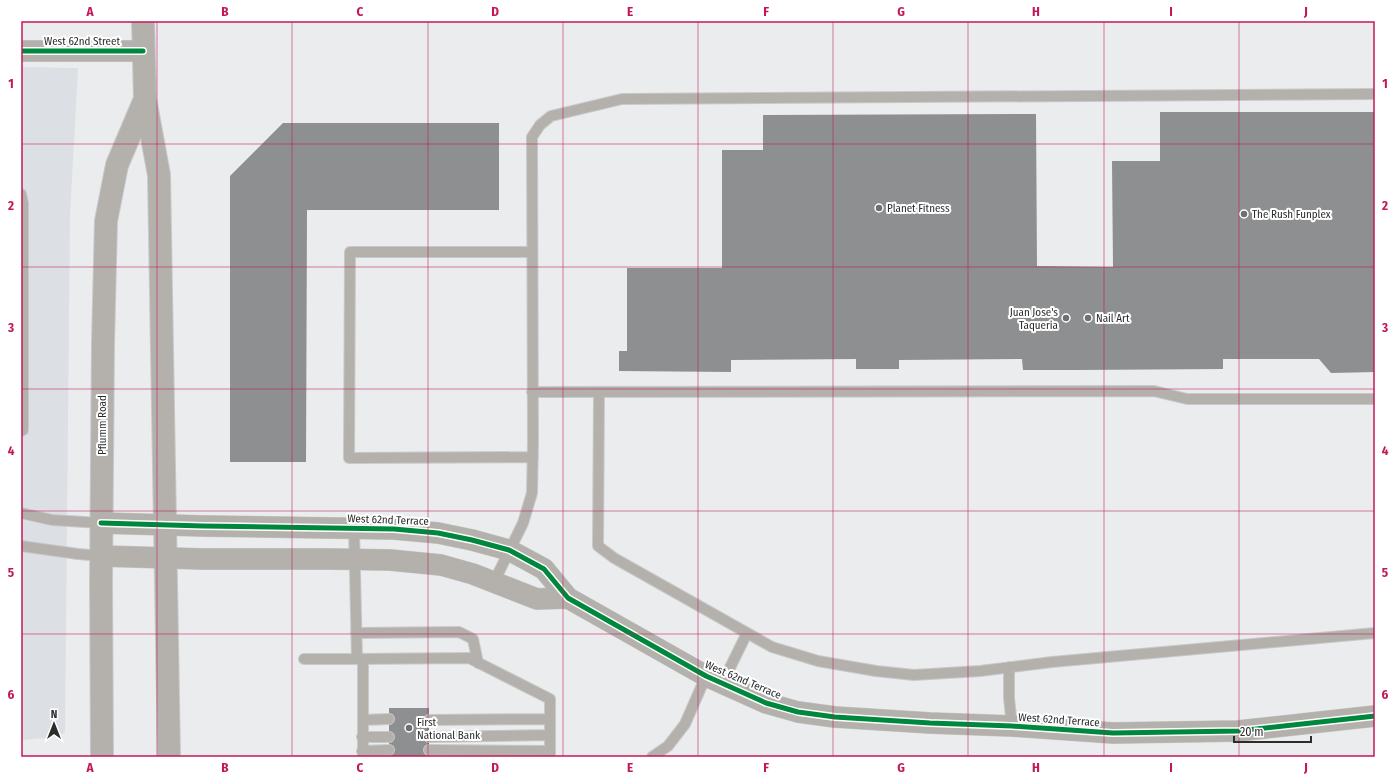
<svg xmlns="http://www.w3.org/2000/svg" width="1396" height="778" font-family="'Fira Sans Condensed',sans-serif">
<rect width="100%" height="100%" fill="#ebeced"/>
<path fill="#dcdfe4" d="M21,67l57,1 -8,147 -5,518 -20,5 -24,2z"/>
<path fill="#8e8f90" d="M1160,112h215v260l-44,1 -12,-14h-96v10l-146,1h-54l-1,-11 -123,1v9h-43v-10l-125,1v12l-112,-1v-20h8v-83h95v-118h41v-35l273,-1 1,152 76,1 -1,-106h48z
M283,123h216v87h-192l-1,252h-76v-286z
M389,708h40v49h-40z"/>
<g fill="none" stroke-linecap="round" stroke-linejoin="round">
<defs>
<path id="lane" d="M21,194l2,9v227l-2,1
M532,252h-182l-1,206 184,-1
M532,392l622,-1 33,8h188
M599,392l-1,154 16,12 158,89 46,14 58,10 38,4 66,-4 72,-9 323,-29
M21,513l31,7 49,3
M354,529l3,130 112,-1 81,41v58
M21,546l57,8 23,2
M494,582l29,-59 9,-30 1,-52 -1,-304 8,-12 11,-9 71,-17 753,-5
M356,633l103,-1 14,7 5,24
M304,659h53
M1009,667v31l3,28
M722,684l25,-51
M363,720l26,-1
M429,720l120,-1
M362,737h27
M429,737l120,-2
M429,750l121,1
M362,751l27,-1
M363,757v-98
M652,757l16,-11 17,-22 21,-48"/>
<path id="street" d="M21,51h122
M101,523l102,3 191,3 44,4 34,7 37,10 35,19 24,29 138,78 60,27 32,9 37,5 95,6 82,3 101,7 125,-2 137,-15
M101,556l102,3h127l60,1 51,5 32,9 64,25 31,-1"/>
<path id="secondary" d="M143,21l2,78 14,76 10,582
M102,757l-1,-174 2,-240 3,-122 11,-56 28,-66"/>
</defs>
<use href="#lane" stroke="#c8c9ca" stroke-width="12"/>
<use href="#street" stroke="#c8c9ca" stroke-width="22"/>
<use href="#secondary" stroke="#c8c9ca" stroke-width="24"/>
<use href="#lane" stroke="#b4b1ac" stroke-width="10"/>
<use href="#street" stroke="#b4b1ac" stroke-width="21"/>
<use href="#secondary" stroke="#b4b0ac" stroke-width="22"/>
<defs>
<path id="cycleway" d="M21,51h122
M101,523l102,3 191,3 44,4 34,7 37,10 35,19 24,29 138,78 60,27 32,9 37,5 95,6 82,3 101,7 125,-2 137,-15"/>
</defs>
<use href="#cycleway" stroke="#fff" stroke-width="8"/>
<use href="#cycleway" stroke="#00873e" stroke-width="5"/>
</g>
<path fill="none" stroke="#c2185b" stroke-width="1" stroke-opacity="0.55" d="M157,21v736M292,21v736M428,21v736M563,21v736M698,21v736M833,21v736M968,21v736M1104,21v736M1239,21v736M21,144h1354M21,267h1354M21,389h1354M21,511h1354M21,634h1354"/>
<g fill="#6e6f70" stroke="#fff" stroke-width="1.5">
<circle cx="879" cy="208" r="4"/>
<circle cx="1244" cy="214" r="4"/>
<circle cx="1066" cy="318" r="4"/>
<circle cx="1088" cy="318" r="4"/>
<circle cx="409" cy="728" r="4"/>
</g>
<g text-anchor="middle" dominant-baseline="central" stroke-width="4" stroke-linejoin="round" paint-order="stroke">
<g font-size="11" fill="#2b2c2c" stroke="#fff">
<text x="82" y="41">West 62nd Street</text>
<text transform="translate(102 425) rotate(-90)">Pflumm Road</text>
<text transform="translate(388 520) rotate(2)">West 62nd Terrace</text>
<text transform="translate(743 680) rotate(23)">West 62nd Terrace</text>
<text transform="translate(1059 720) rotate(4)">West 62nd Terrace</text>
</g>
<g font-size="11" fill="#2b2c2c" stroke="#fff" text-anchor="start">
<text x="887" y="208">Planet Fitness</text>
<text x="1252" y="214">The Rush Funplex</text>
<text x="1058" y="312" text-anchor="end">Juan Jose's<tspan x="1058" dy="13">Taqueria</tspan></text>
<text x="1096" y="318">Nail Art</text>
<text x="417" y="722">First<tspan x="417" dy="13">National Bank</tspan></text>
</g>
</g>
<rect width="1396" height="778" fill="none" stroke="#ffffff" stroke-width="44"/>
<g transform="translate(54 724)" stroke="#ffffff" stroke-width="3" paint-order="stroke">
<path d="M0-3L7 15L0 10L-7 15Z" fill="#2b2c2c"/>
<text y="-6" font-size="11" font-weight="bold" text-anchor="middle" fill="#2b2c2c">N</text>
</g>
<path d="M1234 736v6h77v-6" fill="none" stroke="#2b2c2c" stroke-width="2"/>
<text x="1240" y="736" font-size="12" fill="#2b2c2c" stroke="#ffffff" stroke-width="3" paint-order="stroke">20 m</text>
<rect x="22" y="22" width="1352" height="734" fill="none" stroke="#c2185b" stroke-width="1.5"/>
<g font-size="13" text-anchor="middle" font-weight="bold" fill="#c2185b">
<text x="90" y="16">A</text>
<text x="225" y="16">B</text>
<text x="360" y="16">C</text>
<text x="495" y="16">D</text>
<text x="630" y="16">E</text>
<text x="766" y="16">F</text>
<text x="901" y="16">G</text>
<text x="1036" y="16">H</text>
<text x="1171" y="16">I</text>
<text x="1306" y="16">J</text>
<text x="11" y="88">1</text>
<text x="1385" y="88">1</text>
<text x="11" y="210">2</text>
<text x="1385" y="210">2</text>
<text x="11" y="332">3</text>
<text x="1385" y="332">3</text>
<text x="11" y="455">4</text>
<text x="1385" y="455">4</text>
<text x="11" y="577">5</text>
<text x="1385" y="577">5</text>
<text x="11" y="699">6</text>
<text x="1385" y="699">6</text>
<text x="90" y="772">A</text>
<text x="225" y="772">B</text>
<text x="360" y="772">C</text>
<text x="495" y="772">D</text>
<text x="630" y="772">E</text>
<text x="766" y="772">F</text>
<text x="901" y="772">G</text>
<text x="1036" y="772">H</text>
<text x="1171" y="772">I</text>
<text x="1306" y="772">J</text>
</g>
</svg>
